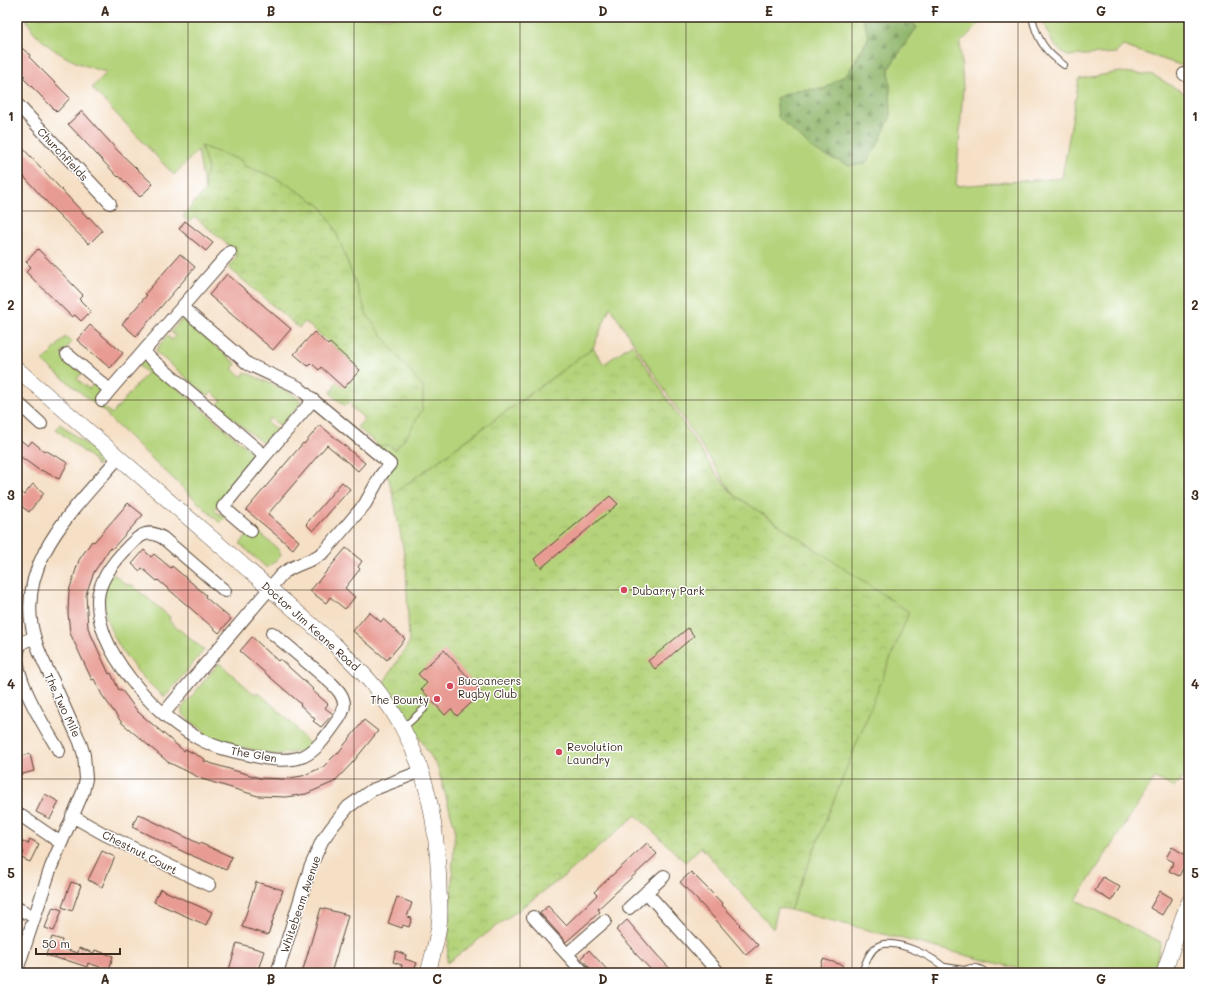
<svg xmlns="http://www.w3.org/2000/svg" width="1206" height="990" font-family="Mali,sans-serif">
<defs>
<pattern id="forest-firs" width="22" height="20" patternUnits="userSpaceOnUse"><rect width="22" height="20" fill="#8fb56a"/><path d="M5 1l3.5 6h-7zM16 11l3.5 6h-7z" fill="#769357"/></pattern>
<pattern id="park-crowns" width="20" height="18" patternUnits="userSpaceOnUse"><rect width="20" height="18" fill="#b4d37a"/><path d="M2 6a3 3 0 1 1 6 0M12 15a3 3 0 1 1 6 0" fill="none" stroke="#9cb569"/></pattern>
</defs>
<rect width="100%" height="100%" fill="#fff"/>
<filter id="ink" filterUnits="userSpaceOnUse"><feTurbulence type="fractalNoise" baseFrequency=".025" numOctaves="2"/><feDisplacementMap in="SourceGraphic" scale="8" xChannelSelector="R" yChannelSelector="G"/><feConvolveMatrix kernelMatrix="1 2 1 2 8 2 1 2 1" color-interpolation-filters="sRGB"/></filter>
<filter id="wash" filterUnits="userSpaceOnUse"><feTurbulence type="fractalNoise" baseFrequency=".012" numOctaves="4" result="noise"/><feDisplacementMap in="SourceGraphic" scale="16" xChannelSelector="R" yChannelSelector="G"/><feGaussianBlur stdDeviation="0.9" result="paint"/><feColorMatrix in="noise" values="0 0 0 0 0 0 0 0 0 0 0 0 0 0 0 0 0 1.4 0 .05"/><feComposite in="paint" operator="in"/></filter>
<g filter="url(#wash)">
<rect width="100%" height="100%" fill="#f5dfc5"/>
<path fill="#b4d37a" stroke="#787e4c" d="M25,17h837l7,20 -21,36 -24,16 -28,1 95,26 -2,-48 28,-41 -13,-10h73l3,6 -20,20 3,46 -7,97 106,-8 17,-99 41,-7 33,3 36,21v676l-15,15 -19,-9 -79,122 85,42 -7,31h-119l-245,-63 118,-298 -175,-118 -123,-187 -17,41 -200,146 -47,-159 -91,-50 -46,-70 -11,-65 -24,25 -82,-87 15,-16c-27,-6 -53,-18 -72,-39 -4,-4 -7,-11 -10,-16z
M1040,17h149v34l-6,15 -60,-20 -7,7 -49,3 -13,-11z
M181,320l5,1 50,43 -4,5 10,8 3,-5 46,21 9,7v4l-19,22 -11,-8 -3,4 10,9 -11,12h-4l-45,-38 4,-5 -9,-8 -4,4 -51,-43 -1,-3 11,-14 5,4 4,-4 -5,-4z
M65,337l7,5 -11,13 21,18 -5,6 12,10 5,-5 5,4 1,3 -6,8 18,15 35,-41 -9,-8 3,-3 5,-1 108,93 2,3 -2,6 -40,47 6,5 3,-1 3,2 -6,7 -110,-104 -4,-6 -63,-51z
M60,424l38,30 4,5 -5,7 -3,-6 -38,-31z
M254,528l25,22 2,6 -14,12 -27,-24z
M112,573l15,12h5l38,32 -1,4 35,29 -39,47c-9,-7 -18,-15 -25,-23 -18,-21 -39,-51 -36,-81 1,-7 5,-13 8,-20z
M219,663l34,30h6l37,34 2,5 15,15 -12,4 -25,4 -52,-12 -19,-8 -1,-4 -16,-12 -6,-6v-5z"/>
<path fill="url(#forest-firs)" stroke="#657044" d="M862,17h42l13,10 -28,41 2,48 -15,32 -11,16 -15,2 -35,-15 -37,-34 -2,-19 20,-8 28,-1 24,-16 21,-36z"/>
<path fill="url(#park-crowns)" stroke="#787e4c" d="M201,146l42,15 -1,4 27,10 18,9 34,22 11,17 7,16 28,76 25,34 31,38v14l-1,9 -14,24 -13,16 -6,-5 -10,1 -22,-19 6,-6v-4l-12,-10 1,-2 -3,-3 -4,4 -15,-13 4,-5v-3l18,-20 -3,-6 -44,-37 -6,6 -71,-61 11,-13 -44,-37 -5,5 -7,-5 13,-17 10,-9 -2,-11 4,-11z
M632,344l82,127 19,23 176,118 -119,298 -12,-3 -5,22 -72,-82 -16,15 -49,-47 -69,59 -120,89 8,-135 -18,-62 -53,-84 25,-39 -3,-79 -13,-70 200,-146 11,16z"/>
<g id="blocks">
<path fill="#e89b93" d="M17,44l13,11 -1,2 41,41 -13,14 -34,-34 2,-2 -8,-7z
M82,111l36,40 35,33 -13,13 -21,-21 -1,1 -50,-53z
M17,142l71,76 1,-1 13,14 -13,13 -35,-34 -37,-41z
M185,221l28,22 -7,8 -27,-22z
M38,249l45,46 -4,4 12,12 -10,10 -6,-6 -3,2 -46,-45 5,-5 -5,-5z
M180,254l15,13 -59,69 -14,-12 25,-29 -2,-1z
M227,274l64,55 -18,21 -64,-55z
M90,325l33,28 -13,15 -33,-28z
M314,332l14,13 2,-2 30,27 -16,18 -23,-21 -2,3 -8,-7 -3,3 -14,-12z
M320,425l45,38 -7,8 -31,-26 -59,69 31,27 -6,8 -47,-39 57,-67 1,1z
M17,437l11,9 4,-5 12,10 1,-1 23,13 -9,16 -18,-9 -1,1 -23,-17z
M342,482l8,7 -37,42 -7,-7z
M33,484l11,9 -15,19 -12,-9v-14l7,6z
M610,496l8,8 -77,64 -7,-9z
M128,503l15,12 -31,34 -2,-1 -16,24 -8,22 2,34 21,46 2,-1 8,17 2,-1 17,23 46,39 1,-2 20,10 -1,2 12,4 44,13 24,1 18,-3 21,-9 15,-15v1l26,-33 14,11 -24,30 -20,21 -28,12 -20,3 -28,-1 -56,-17 -34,-17 -46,-39 -20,-28 -8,-16 -2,1 -22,-47 -2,-20 1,-22 10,-31 13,-19 2,1z
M346,548l16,13 -4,6 2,2 -15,19 10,9 -10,12 -15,-12 -4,6 -16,-12z
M144,550l7,7 3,-3 17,14 1,-2 34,29 -1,2 26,22 -12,14 -61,-53 -1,1 -15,-13 -2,3 -8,-7z
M369,612l12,10 2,-3 22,20 -18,21 -34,-29z
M688,628l6,8 -39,33 -7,-8z
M252,637l26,24 2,-2 33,30 -1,1 16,14 -3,4 8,6 -12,13 -8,-6 2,-2 -15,-14 1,-1 -61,-53z
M444,650l38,43 -25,23 -6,-7 -6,6 -24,-26 6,-6 -9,-9z
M30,754l4,17 -15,4 -2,-18z
M45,794l14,8 -9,17 -14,-7z
M138,814l62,30v-1l32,14 -6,13 -40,-17 -54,-26z
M17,838l11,6 2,-5 9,5 -9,18 -9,-4 3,-6 -7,-4z
M647,843l10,11 -59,55 2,3 -34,30 -26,-29 8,-7 18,19 31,-30 -3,-3z
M1172,847l17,10 -10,19 -10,-5 5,-9 -8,-4z
M102,851l13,6 -13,30 -14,-7z
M691,872l32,32 -1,1 18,19 -1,1 19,20 -12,10 -30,-35 -36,-38z
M1103,877l17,10 -9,14 -16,-10z
M71,882l10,3 -9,26 -10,-4z
M256,882l27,8 -15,45 -26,-8z
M160,889l52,23 -6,13 -52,-23z
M1160,891l12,7 -10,17 -12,-7z
M397,897l15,6 -5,14 5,1 -3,9 -6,-2 -1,3 -14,-5z
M53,907l9,3 -8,21 -9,-3z
M321,908l27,7 -4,15 -13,43h-29z
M627,920l30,35 17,18h-20l-21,-22 1,-1 -18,-20z
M52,937l10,3 -2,8 18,5 1,-5 15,5 1,-3 18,6 -4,14 -21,-7 -1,4 -24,-8v1l-17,-5z
M237,943l27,8 -7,22h-29z
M589,950l10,11 11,12h-19l-1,-5 -9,-10z
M396,951l10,4 -1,4 12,4 -4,10h-13l2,-8 -9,-3z
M823,959l20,6 -3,8h-21z"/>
</g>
</g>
<g filter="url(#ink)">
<use href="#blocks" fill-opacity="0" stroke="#574537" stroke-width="1"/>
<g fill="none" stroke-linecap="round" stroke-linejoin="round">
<defs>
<path id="service" d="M1032,17c5,22 13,35 32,48
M403,728l21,-19
M945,967l19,3
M862,973c3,-9 8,-25 18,-28 18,-6 58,13 69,28
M961,973c8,-7 17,-7 25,0"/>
<path id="minor" d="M1184,74l5,3
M17,104l93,99
M182,307l48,-55
M67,354l43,36 33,-38
M102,400l8,-10
M17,402l24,22
M251,531l-28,-24 42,-51
M225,591l-62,-53c-14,-9 -22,-4 -33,7 -14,14 -31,34 -32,54 -2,52 55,114 98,138 17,10 35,14 54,18 17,4 37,8 54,1 13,-6 23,-21 31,-32 4,-5 9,-13 9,-19 0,-4 -2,-9 -4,-12 -6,-9 -16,-16 -24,-23 -14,-12 -29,-25 -44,-37
M35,638c-5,1 -11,3 -14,6 -16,23 26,86 38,107
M164,713l117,-138c13,-12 31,-12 44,-24l40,-47 16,-29 9,-11 -77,-64 -48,56 -122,-104 39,-45 66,57 50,23 15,13
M17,813l44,30
M72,816l32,18 105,51
M646,892l73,81
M17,908l17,9
M629,908l35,-32
M533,917l51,56
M567,954l38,-33
M17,970l34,-103 32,-75 3,-13 -2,-24 -4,-13c-9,-20 -18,-40 -27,-61 -7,-14 -14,-27 -18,-42 -23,-75 40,-130 83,-181
M277,973l33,-105 12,-27 10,-14 16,-20 24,-17 50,-19"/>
<path id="tertiary" d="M17,369l318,276c15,15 30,29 43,46 46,58 59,123 61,196 0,8 1,16 1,24 0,21 -7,42 -12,62
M1164,973l19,-56 6,-15"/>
</defs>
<use href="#service" stroke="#574537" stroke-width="8"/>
<use href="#minor" stroke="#574537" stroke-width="14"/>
<use href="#tertiary" stroke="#574537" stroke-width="16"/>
<use href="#service" stroke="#fff" stroke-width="6"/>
<use href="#minor" stroke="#fff" stroke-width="12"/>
<use href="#tertiary" stroke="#fff" stroke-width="15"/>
</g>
</g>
<path fill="none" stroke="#3b2a1e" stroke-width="1" stroke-opacity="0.55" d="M188,17v956M354,17v956M520,17v956M686,17v956M852,17v956M1018,17v956M17,211h1172M17,400h1172M17,590h1172M17,779h1172"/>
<g fill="#d1495b" stroke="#fff" stroke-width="1.5">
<circle cx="624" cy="590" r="4"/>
<circle cx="450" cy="686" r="4"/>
<circle cx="437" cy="699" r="4"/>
<circle cx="559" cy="752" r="4"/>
</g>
<g text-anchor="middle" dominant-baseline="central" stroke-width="3" stroke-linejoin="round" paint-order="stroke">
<g font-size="11" fill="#3b2a1e" stroke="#fff">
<text transform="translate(63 154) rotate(47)">Churchfields</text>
<text transform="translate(311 626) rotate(42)">Doctor Jim Keane Road</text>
<text transform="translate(63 705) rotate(65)">The Two Mile</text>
<text transform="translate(254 754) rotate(10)">The Glen</text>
<text transform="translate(140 852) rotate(27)">Chestnut Court</text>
<text transform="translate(300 904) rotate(-71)">Whitebeam Avenue</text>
</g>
<g font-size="11" fill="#3b2a1e" stroke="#fff" text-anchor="start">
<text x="632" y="590">Dubarry Park</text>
<text x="458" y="680">Buccaneers<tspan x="458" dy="13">Rugby Club</tspan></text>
<text x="429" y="699" text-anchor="end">The Bounty</text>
<text x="567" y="746">Revolution<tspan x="567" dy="13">Laundry</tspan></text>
</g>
</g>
<rect width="1206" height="990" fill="none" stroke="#fff" stroke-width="44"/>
<path d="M36 948v6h84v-6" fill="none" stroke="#3b2a1e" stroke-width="2"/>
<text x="42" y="948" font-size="12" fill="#3b2a1e" stroke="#ffffff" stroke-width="3" paint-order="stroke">50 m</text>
<rect x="22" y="22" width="1162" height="946" fill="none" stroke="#3b2a1e" stroke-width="1.5"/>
<g font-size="13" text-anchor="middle" font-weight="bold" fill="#3b2a1e">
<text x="105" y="16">A</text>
<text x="271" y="16">B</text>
<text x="437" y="16">C</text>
<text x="603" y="16">D</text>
<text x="769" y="16">E</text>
<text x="935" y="16">F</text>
<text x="1101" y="16">G</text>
<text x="11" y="121">1</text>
<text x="1195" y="121">1</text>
<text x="11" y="310">2</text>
<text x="1195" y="310">2</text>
<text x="11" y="500">3</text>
<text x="1195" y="500">3</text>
<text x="11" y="689">4</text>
<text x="1195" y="689">4</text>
<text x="11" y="878">5</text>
<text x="1195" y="878">5</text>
<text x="105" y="984">A</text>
<text x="271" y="984">B</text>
<text x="437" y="984">C</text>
<text x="603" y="984">D</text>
<text x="769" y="984">E</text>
<text x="935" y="984">F</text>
<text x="1101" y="984">G</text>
</g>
</svg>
